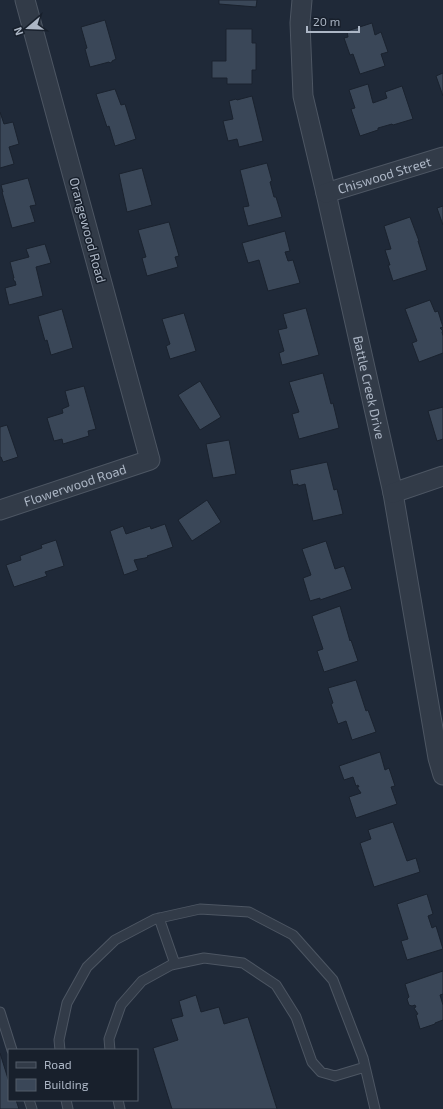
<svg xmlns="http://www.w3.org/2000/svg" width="443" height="1109" font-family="'Exo 2',sans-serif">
<rect width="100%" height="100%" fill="#1f2938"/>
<path fill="#3a4758" stroke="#1a222e" d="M219,0h38l-1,7 -37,-3z
M105,20l11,39 -4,2v1l-2,1 -1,-1 -19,5 -5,-18 2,-1 -6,-21z
M372,23l3,12 6,-3 7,20 -7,2 4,12 -25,8 -7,-20 -3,1 -6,-17 4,-1 -1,-6z
M226,29h26v14h4v27h-4v14h-25v-6h-15v-17h14z
M443,73v23l-7,-20z
M368,84l5,19 14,-5 -2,-6 17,-6 11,33 -20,6 -1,-1 -14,4v2l-18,6 -9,-27 4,-1 -6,-18z
M115,89l6,16 4,-1 11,35 -21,7 -6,-20 -2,1 -11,-33z
M252,96l11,45 -24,6 -2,-8 -9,2 -5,-20 10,-2 -4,-18 7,-2 1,1z
M0,112l4,12 9,-2 6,22 -10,3 5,17 -14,4z
M267,163l5,18 -2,1 4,15h2l6,20 -34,9 -5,-19 6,-1 -9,-36z
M142,168l10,37 -25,7 -8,-38z
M28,178l8,27 -6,1 5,16 -23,6 -10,-36h1l-2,-7z
M443,206v19l-6,-17z
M410,217l9,24h-1l9,29 -34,11 -5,-16h2l-5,-15 6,-1 -7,-23z
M169,222l10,34 -4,1 3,10 -31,9 -5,-18 4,-1 -8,-27z
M285,231l5,20 -5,1 3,9 5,-1 7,23 -32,8 -9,-31 -11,3 -6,-20z
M45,244l6,19 -15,4 7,29 -34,9 -4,-17 11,-3 -1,-4h-1l-1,-3h1l-4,-16 19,-5 -3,-8z
M430,300l5,12 3,-1 5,16 -3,1 3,3 -1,1 1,4v17l-24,9 -7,-19 5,-2 -12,-32z
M306,308l13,47 -37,10 -3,-12 5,-2 -6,-21 9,-2 -4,-14z
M62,309l11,39 -22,7 -4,-15 -2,1 -7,-25z
M184,313l12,38 -26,8 -4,-13 4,-2 -8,-25z
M323,373l8,31 2,-1 6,25 -40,11 -7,-25 7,-2 -10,-30z
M200,381l21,36 -21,13 -22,-35z
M84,386l12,43 -8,2 1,5 -26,8 -1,-5 -8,2 -7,-23 16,-5 -1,-4 7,-3 -4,-15z
M443,407v32l-6,2 -9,-30z
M7,425l11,32 -15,5 -2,-5h-1v-30z
M229,440l7,34 -23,4 -7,-34z
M327,462l7,28 3,-1 6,25 -30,7 -8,-37 -7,2v-2l-5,1 -3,-15z
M207,500l14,22 -29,19 -14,-21z
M165,524l8,23 -26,9 1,1 -3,1 -11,2 4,10 -14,5 -14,-44 13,-5 3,8 24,-8 1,3z
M56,540l8,26 -19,6 2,4 -33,11 -8,-22 15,-5 -1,-4 22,-8 -1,-3z
M326,541l9,28 9,-3 8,23 -32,11v-2l-10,3 -7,-23 8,-3 -9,-26z
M340,606l10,35 1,-1 7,21 -34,11 -7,-21 6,-2 -11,-33z
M356,680l10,31 2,-1 8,22 -24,8 -6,-19 -8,3 -7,-20 2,-1 -5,-15z
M380,752l5,18 4,-2 6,18 -4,1 6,17 -41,14 -7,-21 12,-4 -4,-6h2l-1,-2 -2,1 -3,-9 -9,3 -5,-14z
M393,822l14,39 9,-3 4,14 -46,15 -14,-44 11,-4 -3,-9z
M427,894l6,20 -5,2 4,12 4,-2 7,23 -36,11 -6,-19 7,-2 -11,-35z
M443,971v23l-3,1 3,10v15l-8,3v1l-15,5 -4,-14 2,-1 -4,-6 2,-1 -1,-2 -3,1 -3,-1 -2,-6 2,-2 -4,-13z
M196,995l5,17 18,-5 5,17 24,-7 29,92h-105l-19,-61 25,-8 -7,-21 12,-3 -4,-15z
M0,1053l9,29v18h7l3,9h-19z"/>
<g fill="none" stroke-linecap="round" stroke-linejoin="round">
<defs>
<path id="service" d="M159,918l16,46
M0,1012l12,38
M60,1050l-1,-10 8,-37 20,-36 28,-27 40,-21 45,-10 49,3 44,23 40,45 30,78 12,51
M110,1050l-1,-11 12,-34 21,-24 29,-16 33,-7 39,5 33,22 20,32 16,45 9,10 14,4 30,-9
M29,1100l3,9
M66,1100l2,9
M118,1100l2,9"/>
<g id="minor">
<path id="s1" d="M302,0l-2,23 3,73 23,97 67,300 45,265 5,17"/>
<path id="s2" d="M326,193l117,-36"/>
<path d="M393,493l50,-17"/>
<path id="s3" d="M0,510l150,-50 -125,-460"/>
</g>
</defs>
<use href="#service" stroke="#4d5663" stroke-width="11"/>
<use href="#minor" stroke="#4d5663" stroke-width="21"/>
<use href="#service" stroke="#323b48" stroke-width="9"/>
<use href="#minor" stroke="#323b48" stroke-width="19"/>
</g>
<g text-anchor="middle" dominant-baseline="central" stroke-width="3" stroke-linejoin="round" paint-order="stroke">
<g font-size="13" fill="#acb6c5" stroke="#18202c">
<text stroke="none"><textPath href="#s2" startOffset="61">Chiswood Street</textPath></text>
<text transform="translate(88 230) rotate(75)">Orangewood Road</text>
<text stroke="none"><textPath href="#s1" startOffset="395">Battle Creek Drive</textPath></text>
<text stroke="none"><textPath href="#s3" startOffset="79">Flowerwood Road</textPath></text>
</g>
</g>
<rect x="8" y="1049" width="130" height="52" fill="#18202c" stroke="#535c69"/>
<rect x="16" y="1062" width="20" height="6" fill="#323b48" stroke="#535c69"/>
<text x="44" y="1069" font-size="12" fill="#acb6c5">Road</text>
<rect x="16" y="1079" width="20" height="12" fill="#3a4758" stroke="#535c69"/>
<text x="44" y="1089" font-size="12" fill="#acb6c5">Building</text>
<g transform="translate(28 28) rotate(251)" stroke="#18202c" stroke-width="3" paint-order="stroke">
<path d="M0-3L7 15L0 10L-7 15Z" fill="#acb6c5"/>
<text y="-6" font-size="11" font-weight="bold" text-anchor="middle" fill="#acb6c5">N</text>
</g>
<path d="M307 26v6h52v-6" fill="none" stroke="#acb6c5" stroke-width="2"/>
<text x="313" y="26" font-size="12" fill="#acb6c5" stroke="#18202c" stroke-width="3" paint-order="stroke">20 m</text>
</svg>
